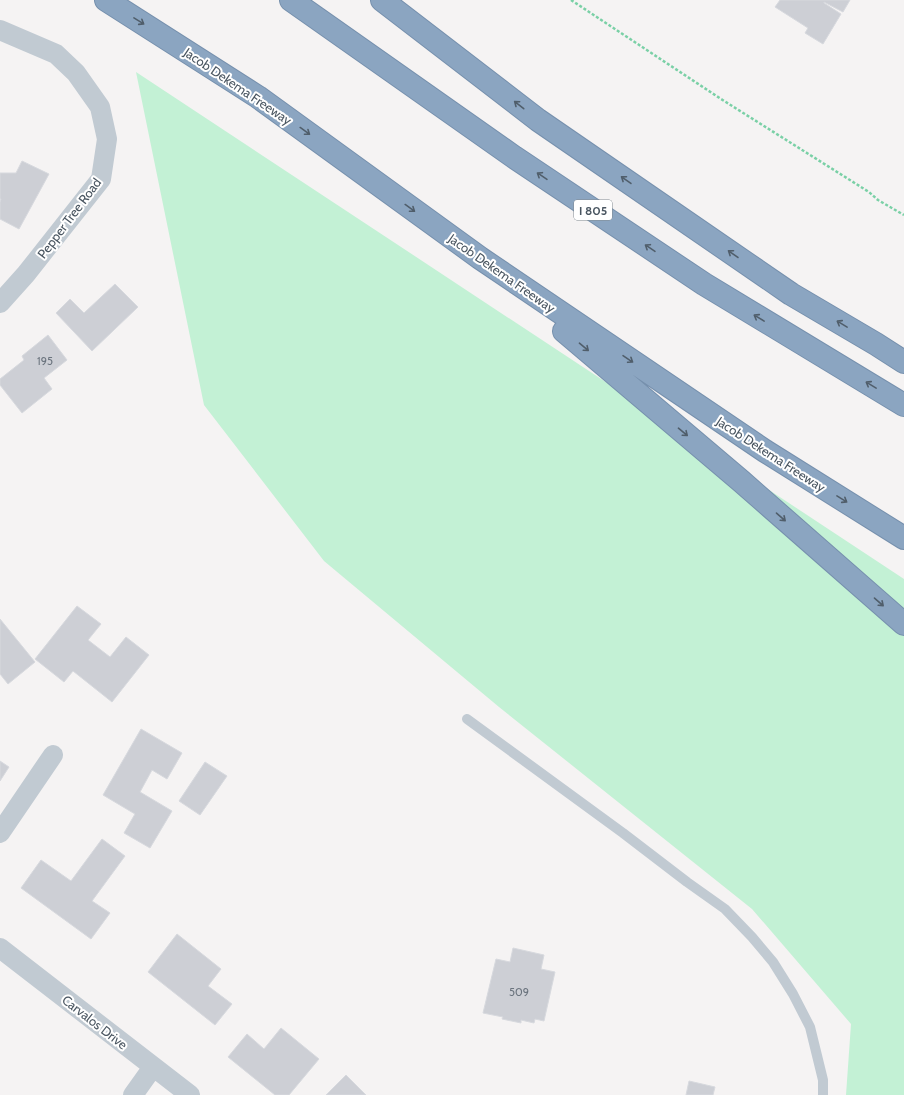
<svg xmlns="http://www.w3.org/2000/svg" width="904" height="1095" font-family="Cabin,sans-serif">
<rect width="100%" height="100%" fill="#f5f3f3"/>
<path fill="#c3f1d5" d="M136,72l768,507v516h-58l5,-71 -99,-115 -253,-202 -175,-146 -120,-156z"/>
<path fill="#cdcfd5" stroke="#d7d9de" d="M780,0h70l-7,12 -19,-10v1l17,11 -18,30 -18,-11 3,-5 -33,-21z
M22,161l27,13 -30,55 -19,-10v-17l1,-3h-1v-26h16z
M115,284l23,23 -46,44 -36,-38 14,-14 14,14z
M48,335l19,25 -23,18 8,11 -30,24 -22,-28v-6l24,-19 -2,-4z
M77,606l24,18 -13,16 22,17 16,-20 23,18 -37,47 -39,-31 -9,11 -29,-23z
M0,619l35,43 -27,22 -8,-10z
M141,729l41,24 -15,26 -15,-9 -12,22 32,19 -22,37 -26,-15 11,-19 -32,-19z
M0,761l9,6 -9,14z
M205,762l22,14 -27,39 -21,-14z
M102,839l23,17 -33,45 18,12 -19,26 -70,-51 20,-28 30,21z
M177,934l44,35 -13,17 24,18 -17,21 -67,-53z
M513,948l31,7 -3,14 14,3 -11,49 -9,-2 -1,4 -13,-3v3l-19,-4 1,-2 -20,-4 13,-54 14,3z
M281,1028l38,31 -30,36h-14l-47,-38 19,-23 17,15z
M346,1075l20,20h-40z
M689,1081l26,6 -2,8h-27z"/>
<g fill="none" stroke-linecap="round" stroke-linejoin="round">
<defs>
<path id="highway" d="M106,0l152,97 222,161 285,193 139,87
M291,0l223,157 190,127 200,121
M382,0l156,120 253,174 85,50 28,18
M564,331l177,150 163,143"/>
</defs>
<use href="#highway" stroke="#7690ad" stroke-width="24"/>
<path stroke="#7ad0a6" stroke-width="2.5" stroke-dasharray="3 2" stroke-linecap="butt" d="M571,0l150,99 148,93 9,8 26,15"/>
<path stroke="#c1cad2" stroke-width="10" d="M467,719l156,114 64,49 38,27 27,28 21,25 20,32 17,33 13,53v15"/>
<path stroke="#c1cad2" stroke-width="20" d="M0,30l56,24 20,19 24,34 7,32 -6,40 -75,95 -26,29
M0,833l53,-78
M0,948l190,147
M133,1095l20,-28"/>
<use href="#highway" stroke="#8ba5c1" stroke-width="22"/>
</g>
<defs><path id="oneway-shaft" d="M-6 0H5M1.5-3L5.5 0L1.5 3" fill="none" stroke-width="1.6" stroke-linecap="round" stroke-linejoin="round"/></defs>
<g stroke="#505e6b">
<use href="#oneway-shaft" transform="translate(139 21) rotate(32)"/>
<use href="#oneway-shaft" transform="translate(519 105) rotate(-142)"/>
<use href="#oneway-shaft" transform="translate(305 131) rotate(36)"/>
<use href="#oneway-shaft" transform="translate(542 176) rotate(-146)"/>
<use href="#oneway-shaft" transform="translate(626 180) rotate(-145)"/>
<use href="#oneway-shaft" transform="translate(410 208) rotate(36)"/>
<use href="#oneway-shaft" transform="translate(650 248) rotate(-146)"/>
<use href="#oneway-shaft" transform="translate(733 254) rotate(-145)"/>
<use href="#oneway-shaft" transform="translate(759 318) rotate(-149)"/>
<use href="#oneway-shaft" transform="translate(842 324) rotate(-149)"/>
<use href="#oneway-shaft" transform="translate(584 347) rotate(40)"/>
<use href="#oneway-shaft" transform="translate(628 359) rotate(34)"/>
<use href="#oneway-shaft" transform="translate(871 385) rotate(-149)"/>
<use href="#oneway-shaft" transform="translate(683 432) rotate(40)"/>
<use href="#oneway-shaft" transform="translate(842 499) rotate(32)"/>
<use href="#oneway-shaft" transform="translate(781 517) rotate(41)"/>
<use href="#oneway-shaft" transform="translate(879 602) rotate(41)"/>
</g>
<g text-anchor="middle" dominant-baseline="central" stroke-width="4" stroke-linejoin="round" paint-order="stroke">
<g font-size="11" fill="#6b747e">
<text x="45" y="361">195</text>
<text x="519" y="992">509</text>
</g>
<rect fill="#fff" stroke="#808990" stroke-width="1" x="574" y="200" width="38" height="20" rx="3"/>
<g font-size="12" font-weight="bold" fill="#4a5661">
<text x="593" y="210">I 805</text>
</g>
<g font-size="13" fill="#4a5661" stroke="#fff">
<text transform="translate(238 86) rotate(34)">Jacob Dekema Freeway</text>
<text transform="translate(69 218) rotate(-53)">Pepper Tree Road</text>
<text transform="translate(502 273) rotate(35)">Jacob Dekema Freeway</text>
<text transform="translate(771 454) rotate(33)">Jacob Dekema Freeway</text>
<text transform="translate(95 1022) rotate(38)">Carvalos Drive</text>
</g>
</g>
</svg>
